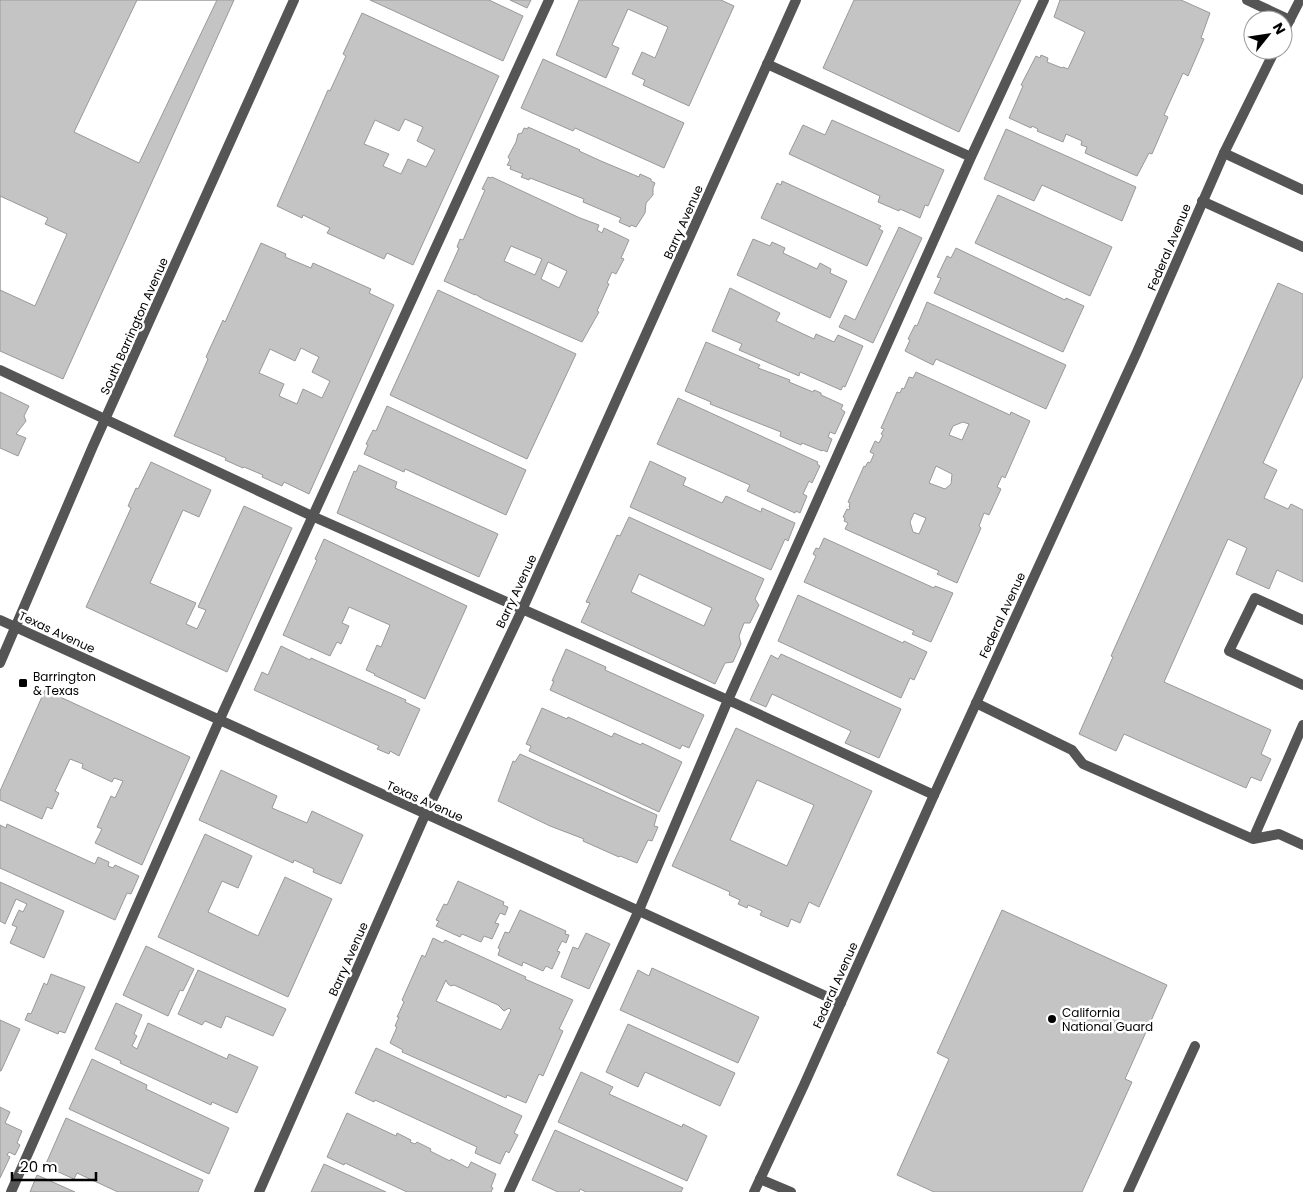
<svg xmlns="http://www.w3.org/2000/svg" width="1303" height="1192" font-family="Poppins,sans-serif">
<rect width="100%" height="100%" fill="#fff"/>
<path fill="#c4c4c4" stroke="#999" fill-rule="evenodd" d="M0,0h234l-171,379 -63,-28z
M137,0h80l-78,163 -65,-31z
M370,0h119l34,16 -20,45z
M510,0h21l-4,8z
M579,0h142l13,6 -45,100 -46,-21 2,-5 -13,-6 10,-22 13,6 13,-31 -40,-18 -16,36 7,3 -13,30 -50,-23z
M854,0h167l-62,132 -136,-64z
M1181,0l29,13 -9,25 3,1 -16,37 -5,-3 -19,42 4,2 -16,37 -3,-1 -12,23 -52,-23 2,-6 -6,-2 1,-4 -16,-7 -3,8 -26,-11 1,-2 -6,-3 -1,2 -22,-10 14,-32 -2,-1 15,-29 4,2 1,-3 7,3 -1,4 15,6 1,-1 5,2 17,-37 -31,-15 6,-17z
M362,13l137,63 -86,189 -26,-12 -3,6 -57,-26 3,-5 -27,-13 -1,3 -25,-12 51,-116 2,1 16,-35 -3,-2zM405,119l18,8 -6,14 18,9 -9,17 -18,-8 -7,15 -18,-8 6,-12 -25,-10 11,-24 24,11z
M543,59l141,64 -20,45 -89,-40 -2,3 -52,-23z
M832,120l112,50 -16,36 -3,-1 -5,13 -20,-9 -1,2 -21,-9 2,-6 -91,-42 14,-29 22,10z
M528,127l52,23 -1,1 22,10 38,16 1,-3 11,5v2l4,2 -2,5v7l-7,8 -1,10 -9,14 -5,-2 -1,2 -11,-5 2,-4 -38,-16 1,-3 -54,-21 -1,2 -8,-3 2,-3 -13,-5 1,-3 -4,-1 3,-5 -2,-3 8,-15 2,-8 4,-1 2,-5 4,1z
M1006,129l130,58 -14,34 -80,-36 -8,16 -50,-22z
M488,177l3,1 1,-1 88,41 19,7 -2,5 5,3 2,-5 25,12 -8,18 3,1 -8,15 -4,-2 -5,11 2,1 -12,27 2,1 -17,30 -99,-43 -8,-5v1l-31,-14 15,-33 -2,-1 3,-8 3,1 22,-50 -3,-1zM511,246l31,13 -7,16 -31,-14zM548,262l19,9 -8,17 -18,-9z
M782,181l99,45 -2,3 4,2 -16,35 -106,-48 16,-35 4,2z
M998,195l114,52 -22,49 -115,-53z
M0,196l48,22 -3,6 22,10 -32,72 -35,-16z
M899,227l23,11 -49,105 -34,-16 6,-12 10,5z
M753,239l17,7 2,-4 13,6 -2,5 34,16 3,-6 11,6 -1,4 17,8 -17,37 -93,-43z
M261,243l25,11 -1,3 26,11 2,-5 58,26 -2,4 25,12 -85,189 -25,-12 -2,4 -20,-9 1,-2 -19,-8 -1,1 -18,-8 1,-2 -52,-22 34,-77 -2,-2 17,-37 2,2zM301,348l18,9 -7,15 18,9 -8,17 -19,-9 -6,15 -18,-8 5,-12 -25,-11 11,-24 25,12z
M956,248l109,52 1,-2 18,8 -21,46 -129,-59 7,-15 -4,-1 10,-21 4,2z
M1278,283l25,11v82l-40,87 14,7 -13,28 24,11 3,-5 12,6v72l-26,-12 -8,19 -33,-15 11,-26 -19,-9 -64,143 107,48 -10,24 10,5 -10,22 -10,-4 -5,11 -122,-54 -8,17 -37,-17 34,-77 -2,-1z
M730,288l50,25 -4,8 38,18 2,-5 18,8 4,-7 25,11 -18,41 -2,-1 -2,4 -41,-18 -1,4 -60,-26 3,-6 -30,-13z
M438,290l138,64 -49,105 -137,-64z
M927,302l139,63 -20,44 -110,-50 -3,6 -28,-14 5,-11 -2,-1 7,-14 2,1z
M706,342l54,23 -2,3 32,12 -1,2 24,10 1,-2 7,3v2l22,10 -2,4 4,3 -10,22 -5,-2 -2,5 4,2 -5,13 -4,-2 -1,1 -20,-8 -1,2 -21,-9 1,-4 -71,-28 1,-2 -26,-11z
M916,372l94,43 1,-3 19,9 -25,57 -3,-2 -5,11 4,2 -12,26 -5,-2 -5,13 2,2 -24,55 -20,-9 2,-3 -94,-42 3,-6 -4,-2 1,-3 -2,-1 4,-8 2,1 1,-2 -1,-1 1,-4 -2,-1 16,-36 1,1 3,-5 2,1 4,-9 -4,-2 5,-11 4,2 4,-8 -2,-1 3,-5 -3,-1 16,-36 3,1 2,-5 2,1 5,-12 4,1zM963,422l6,2 -7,16 -13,-5 4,-9zM936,466l16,8 -1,10 -6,5 -16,-6zM914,513l12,5 -7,16 -6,-2 -3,-10z
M0,392l29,14 -5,10 2,5 -10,13 10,4 -8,18 -18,-8z
M678,398l140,64 -1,2 3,2 -8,17 -3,-2 -6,13 4,2 -7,17 -4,-2 -1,2 -48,-22 3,-6 -93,-41z
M387,406l139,64 -20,45 -101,-46 -1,3 -40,-18 4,-9 -2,-1 7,-14 3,1z
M650,461l36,17 -3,7 39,18 4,-7 35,16 1,-4 33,15 -7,18 -3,-2 -14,31 -141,-63z
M151,462l60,28 -12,27 -16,-7 -33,73 46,20 -10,21 11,5 9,-19 -8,-3 46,-101 48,22 -65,144 -141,-65 45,-99 -3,-2 8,-18 2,1z
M359,465l38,17 -2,6 103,46 -19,43 -142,-64 17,-42 2,1z
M629,517l135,62 -9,20 4,6 -9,18h-6l-5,13 2,8 -8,18 -8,1 -10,21 -134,-62 9,-19 -4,-1 31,-67 3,1zM639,574l73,34 -8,18 -73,-34z
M824,538l110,50 1,-2 18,7 -22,49 -19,-8 2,-3 -110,-49 12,-26 -3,-2 3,-6 3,1z
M324,539l143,67 -42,93 -51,-24 1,-1 -9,-4 11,-25 4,2 9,-22 -41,-18 -7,16 7,3 -8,18 -4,-2 -7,14 -47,-21 34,-75 -2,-1z
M798,595l105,48 1,-2 23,11 -13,28 -4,-2 -9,20 -123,-57z
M281,646l29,14 1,-2 95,42 -1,2 15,7 -21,47 -9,-5 -1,3 -12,-5 2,-3 -125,-56 8,-18 6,3z
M566,649l40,18 -1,3 99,45 -15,33 -7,-3 -2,4 -130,-59 4,-9h-2z
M781,654l120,55 -22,49 -34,-15 6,-12 -79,-37 -6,13 -16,-7 21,-45 7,4z
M45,690l145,67 -48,108 -47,-22 7,-14 -5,-2 14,-31 4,2 8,-17 -9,-3 -2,4 -30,-14 1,-4 -13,-5 -15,32 4,2 -7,16 -5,-2 -5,12 -42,-19v-9z
M542,708l25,11 1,-2 44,20 2,-4 27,12 1,-2 40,19 -23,50 -130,-61 2,-5 -5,-2z
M736,728l136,63 -53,116 -10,-5 -9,21 -9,-4 -3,8 -28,-12 2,-4 -14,-6 -1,3 -9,-4 2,-4 -11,-5 1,-3 -58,-26zM757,780l57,25 -27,61 -57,-26z
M520,754l137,61 -3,11 4,1 -6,14 -4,-1 -11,23 -17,-7 -1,1 -36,-16 1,-2 -34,-13 -52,-25 15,-40 2,1z
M221,770l56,26 -5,12 35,15 5,-12 51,24 -22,49 -28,-12 1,-3 -20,-9 -1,3 -94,-43z
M7,824l88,40 3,-7 11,5 -1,4 5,2 2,-3 24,11 -8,18 -4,-1 -12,27 -115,-52v-43l6,3z
M205,834l47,22 -14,32 -16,-7 -14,31 50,24 27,-59 47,22 -44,98 -130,-60z
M458,881l46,21 -1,3 5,2 -3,8 -5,-2 -5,10 4,1 -7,15 -8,-3 -3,6 -19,-8 -2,3 -24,-11 3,-5 -3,-1 8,-16 3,1z
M0,882l64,29 -20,47 -34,-15 7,-16 -5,-2 7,-15 4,2 4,-8 -11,-5 -11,25 -5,-3z
M520,910l46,21 -1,3 4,1 -3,8 -4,-2 -5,10 3,1 -8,17 -6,-3 -3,5 -20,-9 -1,4 -24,-11 2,-6 -2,-1 7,-16 4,1z
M1002,910l165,75 -42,94 7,3 -50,110h-148l-37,-17 52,-116 -12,-6z
M586,933l24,11 -21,45 -28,-12 12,-30 5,2z
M433,938l10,5 2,-3 81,37 -1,2 48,21 -14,29 4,2 -20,45 -4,-2 -13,29 -19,-8 -1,3 -104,-46 1,-2 -13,-7 7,-16 -2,-1 4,-9h-2l7,-15 -2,-2 20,-45 3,2zM446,980l2,4 3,2 3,-1 44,20 6,6 5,-3 2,2 -10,20 -65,-29z
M146,946l48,23 -11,22 -3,-1 -12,26 -45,-21z
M652,968l107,49 -21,46 -118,-53 18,-40 11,6z
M198,970l88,39 -13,27 -47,-20 -5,12 -16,-7 -3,4 -24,-11z
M51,974l34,13 -20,46 -6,-2 -1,3 -33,-14 3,-7 3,1 13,-31 3,2z
M116,1003l26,12 -8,19 3,2 -5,10 5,3 11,-26 79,36 2,-5 29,13 -21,46 -25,-11 -1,3 -91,-42 1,-2 -26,-12z
M0,1020l20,9 -19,42h-1z
M628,1024l107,49 -15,33 -75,-34 -7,15 -32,-15z
M376,1048l146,68 -8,17 4,2 -9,18 -3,-2 -6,13 -25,-11 2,-6 -102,-47 -1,2 -19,-9z
M92,1059l55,26 -1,4 83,39 -20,46 -140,-65z
M581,1072l32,15 -4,7 73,33 1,-3 24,12 -20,45 -129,-59z
M0,1107l10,5 -5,11 17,8 -5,12 3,2 -5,10 -6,-3 -2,3 3,2 -10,21z
M347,1113l49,23 1,-3 14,7 -1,2 5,2 2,-2 14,7 -1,2 20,10 1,-2 17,9 3,-6 25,12 -5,13 2,1 -2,4h-84l-62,-29 -1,2 -17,-8z
M66,1118l137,62 -5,12h-80l-41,-19 -3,6 -29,-13z
M555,1130l128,58 -2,4h-95l-6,-3 -1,3h-21l-26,-12z
M324,1164l62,28h-75z
M37,1175l38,17h-45z"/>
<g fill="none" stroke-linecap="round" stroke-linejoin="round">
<path stroke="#555" stroke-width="10" d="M1247,0l43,20
M767,64l204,93
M1224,153l79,37
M1202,201l101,46
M0,370l312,146 416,184 206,95
M1303,620l-48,-22 -26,53 74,34
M976,703l96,47 11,14 170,75 26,-5 24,11
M1253,839l50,-114
M760,1179l31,13
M11,1192l208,-471 330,-721
M509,1192l130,-282 89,-210 243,-543 73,-157
M1128,1192l67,-146"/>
<path stroke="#555" stroke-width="10" d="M0,620c280,128 561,255 841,383
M259,1192l166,-377 97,-205 274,-610"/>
<path stroke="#555" stroke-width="10" d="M1283,33l17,-33
M0,663l93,-217 201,-446
M754,1192l50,-107 130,-290 203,-443 87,-199 51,-103"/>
</g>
<g fill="#000" stroke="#fff" stroke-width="2">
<rect x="18" y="678" width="10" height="10" rx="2.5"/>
<circle cx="1052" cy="1019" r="5"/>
</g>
<g text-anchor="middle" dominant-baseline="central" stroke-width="5" stroke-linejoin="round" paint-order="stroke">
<g font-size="12" fill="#000" stroke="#fff">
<text transform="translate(683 222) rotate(-66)">Barry Avenue</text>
<text transform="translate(1169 247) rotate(-67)">Federal Avenue</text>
<text transform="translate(134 326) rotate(-66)">South Barrington Avenue</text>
<text transform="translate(516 591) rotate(-65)">Barry Avenue</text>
<text transform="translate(1002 615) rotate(-65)">Federal Avenue</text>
<text transform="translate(57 632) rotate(25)">Texas Avenue</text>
<text transform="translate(425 801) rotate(24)">Texas Avenue</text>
<text transform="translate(348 959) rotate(-66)">Barry Avenue</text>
<text transform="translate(835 985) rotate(-66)">Federal Avenue</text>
</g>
<g font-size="12" fill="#000" stroke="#fff" text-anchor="start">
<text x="33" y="676">Barrington<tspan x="33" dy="14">&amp; Texas</tspan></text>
<text x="1062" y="1012">California<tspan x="1062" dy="14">National Guard</tspan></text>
</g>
</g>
<g transform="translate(1268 35) rotate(60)"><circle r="24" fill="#ffffff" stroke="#999999"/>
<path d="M0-4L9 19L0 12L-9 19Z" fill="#000000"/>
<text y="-8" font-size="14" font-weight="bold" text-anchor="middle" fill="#000000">N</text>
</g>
<path d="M12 1172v8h84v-8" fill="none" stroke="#000000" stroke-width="2.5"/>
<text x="20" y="1172" font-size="15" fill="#000000" stroke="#ffffff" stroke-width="4" paint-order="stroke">20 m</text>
</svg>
